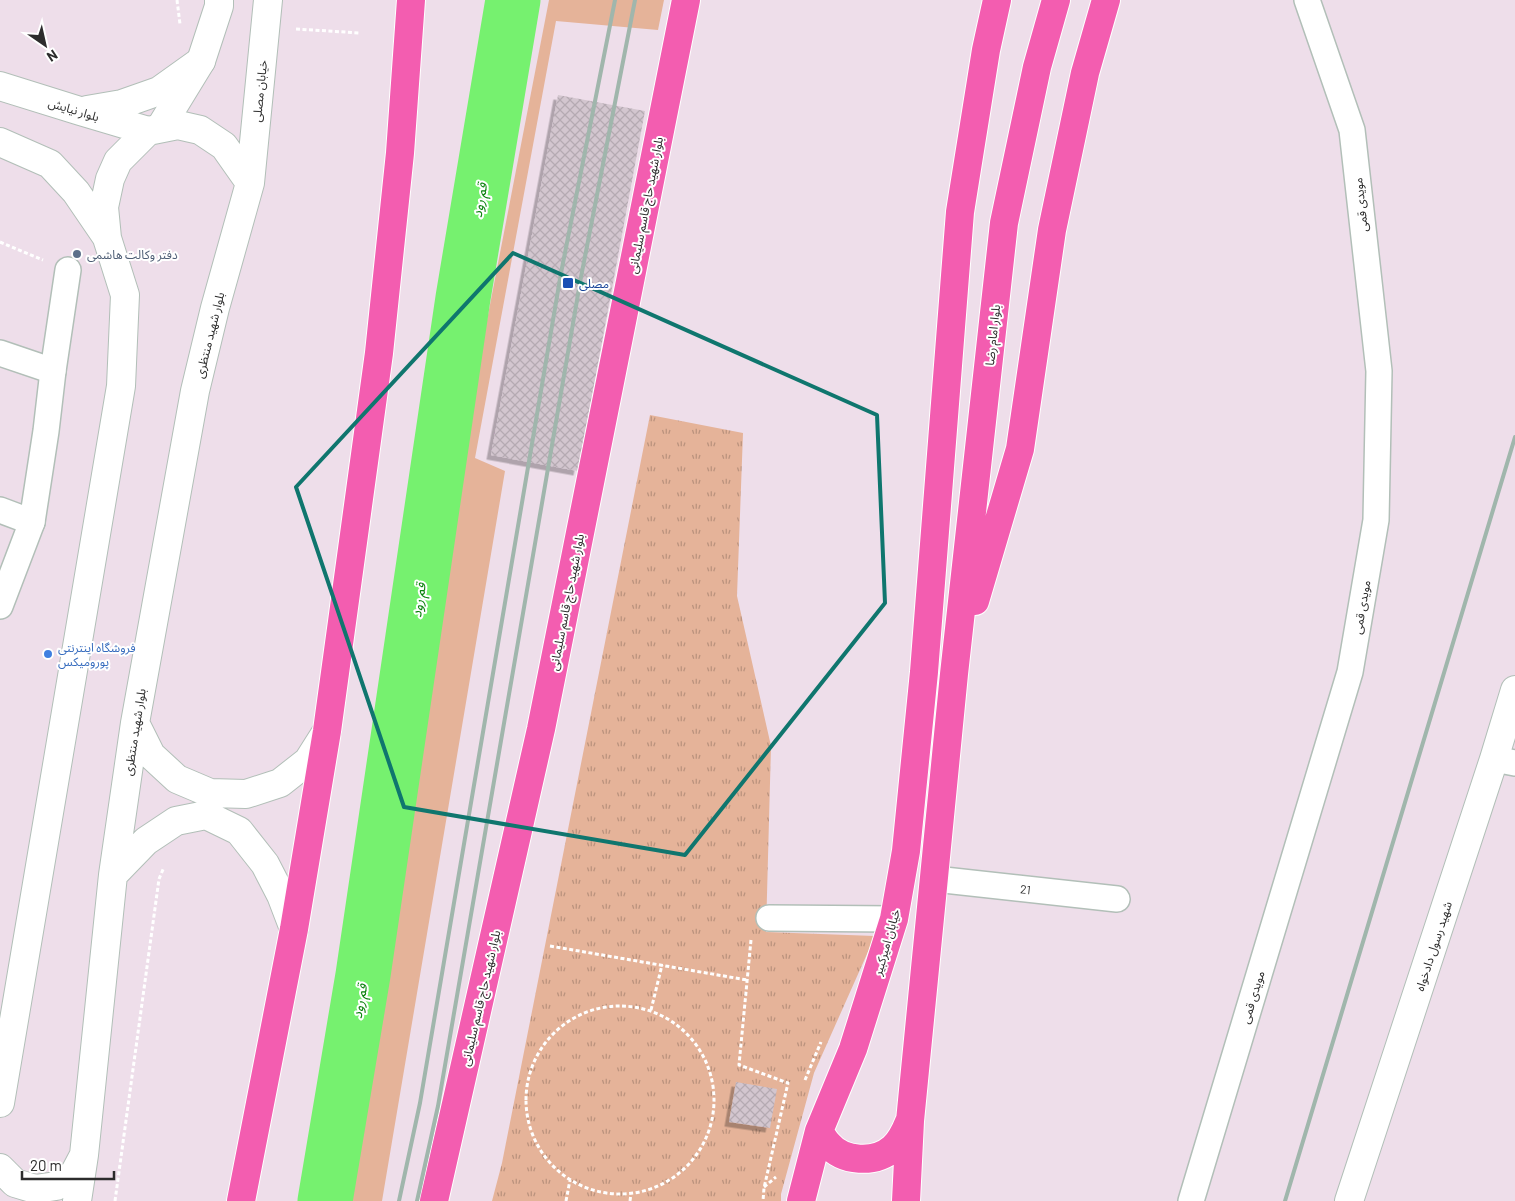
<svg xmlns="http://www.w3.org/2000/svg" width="1515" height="1201" font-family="Barlow,'Noto Sans Arabic',sans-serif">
<defs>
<pattern id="park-tufts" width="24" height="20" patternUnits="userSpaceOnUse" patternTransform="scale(1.25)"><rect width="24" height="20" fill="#e5b399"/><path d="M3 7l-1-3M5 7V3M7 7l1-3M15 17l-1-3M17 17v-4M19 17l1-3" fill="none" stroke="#ba927d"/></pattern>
<pattern id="building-cross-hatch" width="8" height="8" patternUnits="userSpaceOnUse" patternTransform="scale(1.25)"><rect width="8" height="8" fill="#d3c6cf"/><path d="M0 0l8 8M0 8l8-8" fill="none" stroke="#b5aab2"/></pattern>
<filter id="shadow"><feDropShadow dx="-4.5" dy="4.5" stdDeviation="0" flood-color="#0004"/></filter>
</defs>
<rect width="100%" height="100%" fill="#eedeea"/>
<path fill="#e5b399" d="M549,0h115l-6,30 -102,-9 -81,437 30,13 -123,730h-52l122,-700z"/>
<path fill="url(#park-tufts)" d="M650,415l93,18 -6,163 34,150 -5,186 109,4 -61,137 -33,121v7h-289l10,-38z"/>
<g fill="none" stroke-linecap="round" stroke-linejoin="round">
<path stroke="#76f16f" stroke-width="55" d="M325,1201l38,-226 100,-677 50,-298"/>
</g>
<path fill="url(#building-cross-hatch)" filter="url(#shadow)" d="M558,95l87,16 -67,360 -87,-16z
M736,1082l41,7 -7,39 -41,-6z"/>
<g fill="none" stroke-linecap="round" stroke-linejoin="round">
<defs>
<g id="minor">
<path d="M0,353l53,18"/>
<path d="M0,510l32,12"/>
<path d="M0,606l32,-84 14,-91 7,-60 15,-101"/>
<path d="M1494,759l21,4"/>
<path id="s1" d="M935,879l182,20"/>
<path d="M769,918l125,1"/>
<path d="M1191,1201l159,-529 26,-152 3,-149 -27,-241 -45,-130"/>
</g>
<path id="tertiary" d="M160,128l41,-67 18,-55v-6
M1349,1201l145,-442 21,-69"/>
<path id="secondary" d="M0,86l80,25 68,20
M87,110l35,-6 37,-13 42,-30
M0,142l50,22 26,28 30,44
M135,723l16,32 26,24 33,14 36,1 34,-11 28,-22 19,-30
M113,875l33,-34 30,-20 30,-6 33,16 26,33 16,31 13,34
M0,1103l121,-717 4,-91 -18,-57 -3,-31 6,-28 8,-18 30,-30 30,-6 22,5 24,16 26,37
M0,1168l15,15 20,6 21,-3 18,-12 10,-19
M77,1201l7,-46 29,-280 22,-152 60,-332 20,-83 35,-125 18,-183"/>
<path id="primary" d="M975,601l45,-152 32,-219 33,-157 21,-73
M819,1131c3,5 6,10 9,13 15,18 47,20 65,4 8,-7 12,-16 16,-26
M241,1201l53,-272 33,-198 52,-378 21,-200 11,-153
M434,1201l107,-472 145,-729
M801,1201l18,-70 34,-82 41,-130 12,-68 18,-179 36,-460 26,-162 11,-50
M906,1201l4,-80 44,-447 50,-451 33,-156 19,-67"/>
</defs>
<use href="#minor" stroke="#b2bfb8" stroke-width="28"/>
<use href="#tertiary" stroke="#b2bfb8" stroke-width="30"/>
<use href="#secondary" stroke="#b2bfb8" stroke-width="30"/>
<use href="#primary" stroke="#fff" stroke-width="30"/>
<path stroke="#fff" stroke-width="3" stroke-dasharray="4 2.5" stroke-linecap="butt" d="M177,0l3,24
M296,29l64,4
M0,242l43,18
M751,940l-12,125 49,18 -24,105 -1,13
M550,946l197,34
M526 1100a94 94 0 1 1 188 0a94 94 0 1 1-188 0Z
M651,1010l11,-45
M805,1080l16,-38
M764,1187l12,-10
M115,1201l44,-322 5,-12
M566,1201l4,-21
M630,1201l1,-7"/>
<use href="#minor" stroke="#fff" stroke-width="25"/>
<use href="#tertiary" stroke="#fff" stroke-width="28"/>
<use href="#secondary" stroke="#fff" stroke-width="28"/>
<use href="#primary" stroke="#f35db0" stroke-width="28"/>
<path stroke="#a0b6ac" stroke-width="4" d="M399,1201l21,-98 141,-830 54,-273
M417,1201l21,-95 143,-829 54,-277
M1285,1201l230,-764"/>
</g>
<path fill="none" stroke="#0f766e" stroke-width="4" stroke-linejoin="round" d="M513,253l364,162 8,188 -200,252 -281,-48 -108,-320z"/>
<circle fill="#5c6f8a" stroke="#fff" stroke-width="2" cx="77" cy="254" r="5"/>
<rect fill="#1a4fb4" stroke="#fff" stroke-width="2" x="562" y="277" width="12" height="12" rx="2.5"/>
<circle fill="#3f7fe0" stroke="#fff" stroke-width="2" cx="48" cy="654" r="5"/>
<g text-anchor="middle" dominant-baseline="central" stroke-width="4" stroke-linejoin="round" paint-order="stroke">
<g font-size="12" fill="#2c2c2c" stroke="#fff">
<text transform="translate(259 91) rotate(-84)">خیابان مصلی</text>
<text transform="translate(74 109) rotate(17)">بلوار نیایش</text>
<text transform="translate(645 205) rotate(-79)">بلوار شهید حاج قاسم سلیمانی</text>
<text transform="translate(1360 205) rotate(-96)">مویدی قمی</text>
<text transform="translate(209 335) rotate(-76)">بلوار شهید منتظری</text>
<text transform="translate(992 335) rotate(-84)">بلوار امام رضا</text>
<text transform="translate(566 602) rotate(-79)">بلوار شهید حاج قاسم سلیمانی</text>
<text transform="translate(1361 607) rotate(-80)">مویدی قمی</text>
<text transform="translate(134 732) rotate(-81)">بلوار شهید منتظری</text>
<text stroke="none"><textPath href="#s1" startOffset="91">21</textPath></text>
<text transform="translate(886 942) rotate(-74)">خیابان امیرکبیر</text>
<text transform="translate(1433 946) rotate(-72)">شهید رسول دادخواه</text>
<text transform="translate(1252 997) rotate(-73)">مویدی قمی</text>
<text transform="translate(480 998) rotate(-77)">بلوار شهید حاج قاسم سلیمانی</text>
</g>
<g font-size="12" fill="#4e5e75" stroke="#fff" text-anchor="start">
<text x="87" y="254">دفتر وکالت هاشمی</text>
</g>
<g font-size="12" fill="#164399" stroke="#fff" text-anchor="start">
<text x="579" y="283">مصلی</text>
</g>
<g font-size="12" fill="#366cbe" stroke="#fff" text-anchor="start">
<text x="58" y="647">فروشگاه اینترنتی<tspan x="58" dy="14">پورومیکس</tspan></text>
</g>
<g font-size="14" font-style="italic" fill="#0c830f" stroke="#fff">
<text transform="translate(479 200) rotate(-80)">قم رود</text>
<text transform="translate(418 600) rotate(-82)">قم رود</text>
<text transform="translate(359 1001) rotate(-80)">قم رود</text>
</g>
</g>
<g transform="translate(45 45) rotate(146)" stroke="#ffffff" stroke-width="4" paint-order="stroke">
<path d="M0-4L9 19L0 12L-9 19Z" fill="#2c2c2c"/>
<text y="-8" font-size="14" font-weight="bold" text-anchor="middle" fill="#2c2c2c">N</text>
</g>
<path d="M22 1171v8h92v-8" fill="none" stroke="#2c2c2c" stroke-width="2.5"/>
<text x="30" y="1171" font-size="15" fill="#2c2c2c" stroke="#ffffff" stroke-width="4" paint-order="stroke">20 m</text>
</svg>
